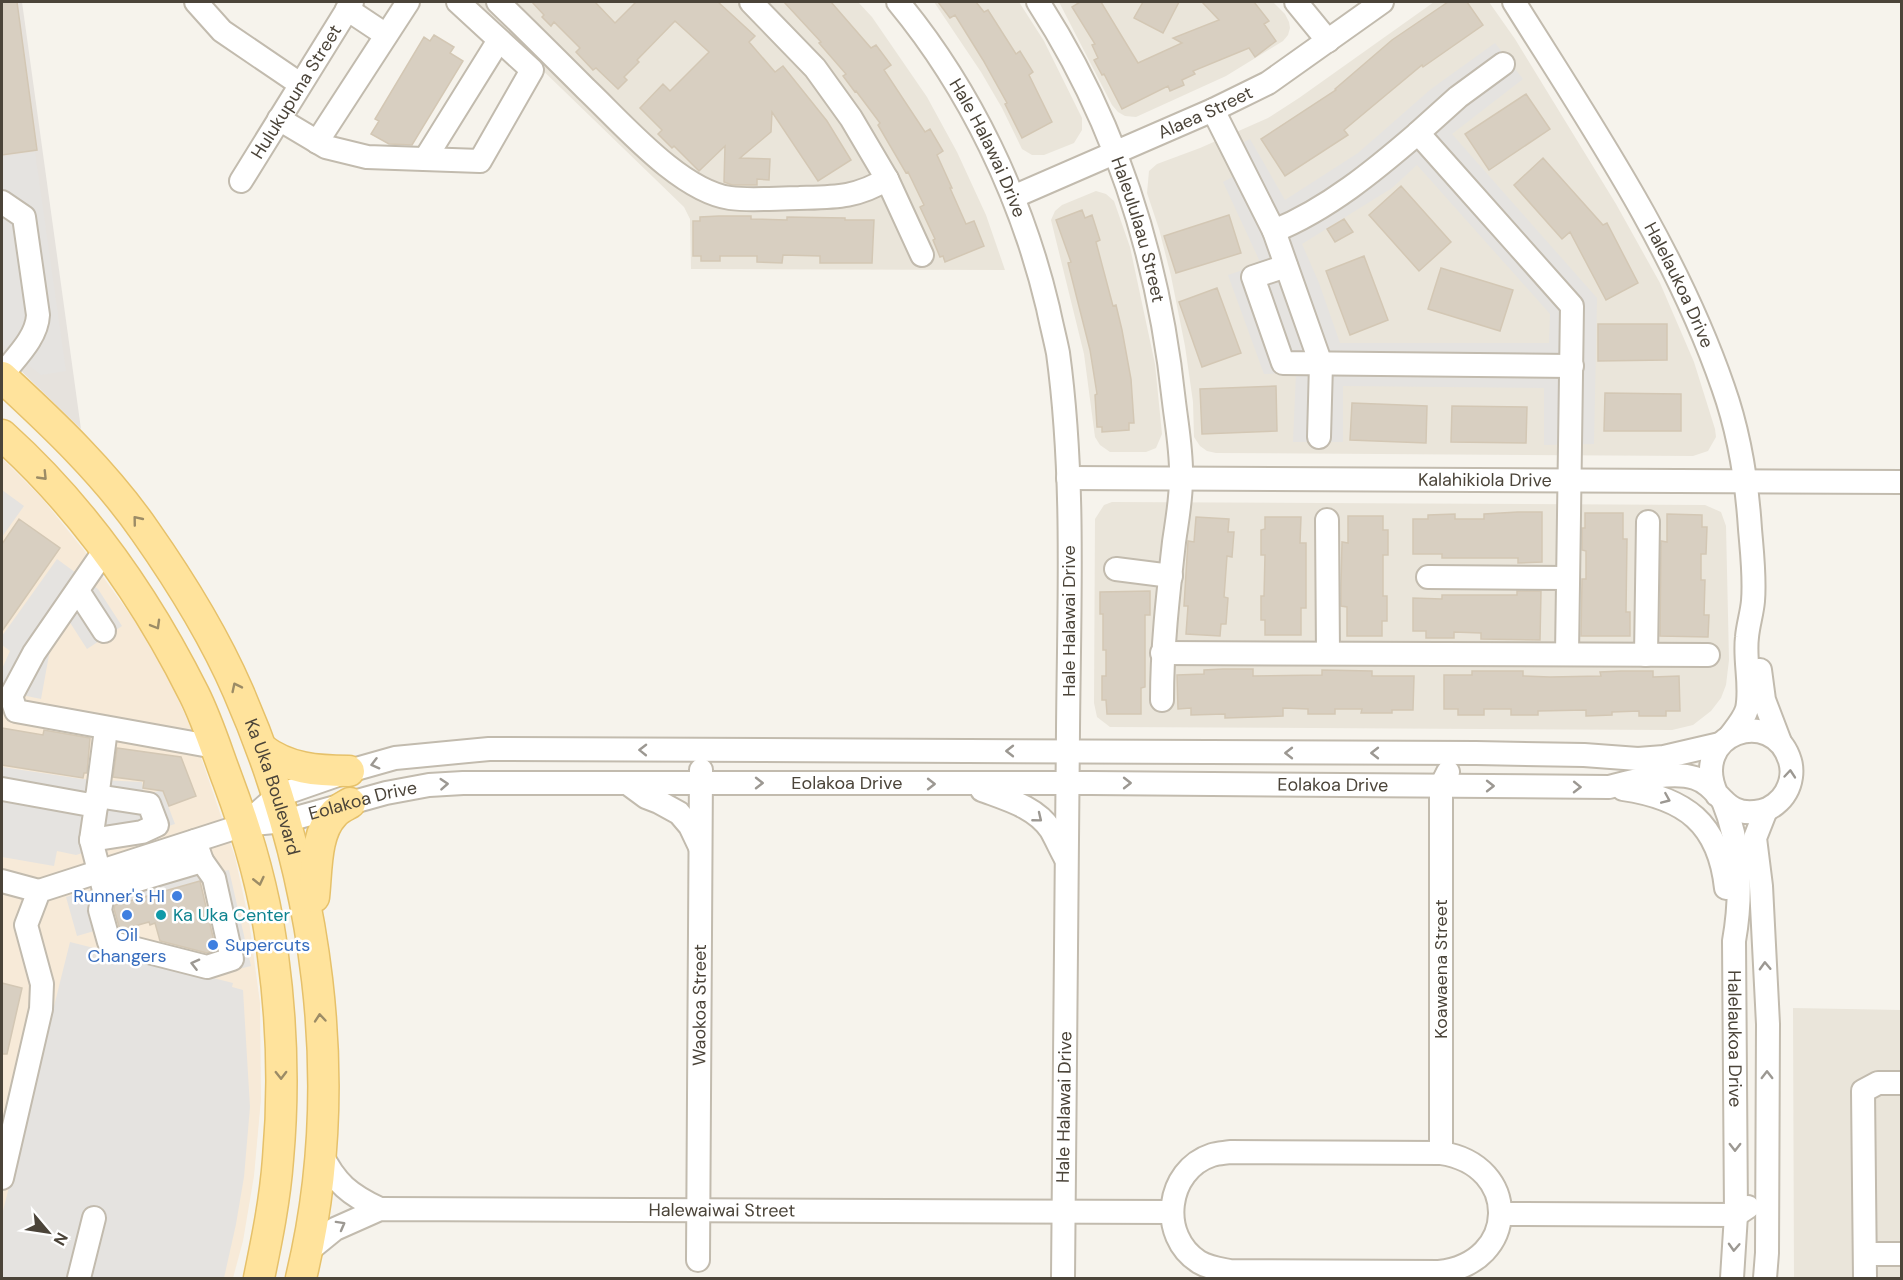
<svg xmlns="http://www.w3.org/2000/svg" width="1903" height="1280" font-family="'DM Sans',sans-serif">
<rect width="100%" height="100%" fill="#f6f3ec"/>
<path fill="#eae5da" d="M472,2h386l14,15 55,80 30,55 29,63 19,55 -314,-1 -1,-50 -6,-12z
M934,2h85l25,39 38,77v12l-8,13 -30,12h-12l-10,-6 -20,-41 -21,-36z
M1059,2h214l12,12 4,8 1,6 -2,7 -5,6 -57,35 -90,41 -11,-1 -7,-4 -6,-7z
M1434,2h55l26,37 101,165 44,79 34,79 21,67 1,8 -8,14 -15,5 -477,-3 -9,-2 -7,-5 -6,-9 -1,-35 -8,-56 -14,-70 -12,-47 -12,-36 2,-22 8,-7 43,-16 68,-30 31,-20z
M1096,191l10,3 8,7 16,46 25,117 7,70 -6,14 -10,4h-36l-10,-7 -5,-8 -11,-83 -33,-134 4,-9 7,-6z
M1112,502l593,3 16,7 5,14 3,134 -3,25 -5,13 -10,13 -18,14 -21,5 -562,-3 -13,-10 -3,-14 1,-184 9,-14z
M1793,1008l108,2v268h-107z"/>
<path fill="#f7ead8" d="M2,458l39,39 42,52 64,89 25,48 19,42 44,129 14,64 11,82 1,96 -7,77 -11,65 -10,37h-231z"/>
<path fill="#e6e2dd" d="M2,2h20l59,427 -68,-66 -11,-8z"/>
<path fill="#e5e3e0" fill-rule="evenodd" d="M1495,43l28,36 -71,55 145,164 -3,146 -50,1v-57l-201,-2v56h-50l3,-69 -32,1 -36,-99 33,-11 -38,-82 13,-7 -13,-22 27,-14 35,61 73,-47 73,-64zM1417,165l133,149 -1,29h-209l-21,-60 -17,-39 90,-56z
M35,152l31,219 -25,4 -39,-31v-187z
M2,490l22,16 -22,31z
M57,559l41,30 24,37 -35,23 -18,-28 -18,23 -10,55 -19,-4 -4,20 -16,-3v-43l8,-18 -8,-6v-9z
M2,767l80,12 60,3 2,13 18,-5 13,34 -99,31 -19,-4 -3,15 -52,-9z
M212,855l5,17 12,-2 22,96 -21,5 -21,-93 -106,30 5,19 -31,9 -11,-39z
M70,942l163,41 -1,4 11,3 7,117 -6,70 -8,47 -12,54h-222v-63z"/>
<path fill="#d8cfc1" stroke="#d3c7b4" stroke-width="1.5" d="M2,2h15l20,148 -35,5z
M532,2h63l20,21 21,-21h82l37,34 -6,6 26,30 8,-6 44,55 24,39 -33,21 -46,-69 -1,20 -31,26 30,1 -1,21 -12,-1v6h-25l-8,-3 1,-36 -26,25 -25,-25 -2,2 -14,-14 4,-4 -22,-22 23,-24 7,7 39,-39 -34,-31 -38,39 2,2 -15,15 3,3 -9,9 -22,-21 -3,2 -17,-18 4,-4 -26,-26 -3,4 -9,-9 2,-2z
M784,2h47l40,46 5,-3 15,20 -7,5 41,62 5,-3 13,22 -6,4 15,33h-2l16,36 8,-3 10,25 -39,16 -2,-6 -3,1 -7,-17 2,-1 -15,-32 4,-2 -16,-33 -2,1 -28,-48 2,-2 -24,-32 -1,1 -12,-16 3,-2 -27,-31 2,-1z
M938,2h38l8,10 4,-2 28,44 4,-3 13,21 -4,3 23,47 -30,16 -17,-34 2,-1 -24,-43 -28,-45 -5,3z
M1080,2h21l37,61 44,-20 -9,-5 46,-18 -17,-18h52l15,19 -5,3 12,17 -21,16 -6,-9 -56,23 2,3 -13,6 2,5 -14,6 -2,-5 -46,23 -18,-35 -2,1 -8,-15 4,-2 -6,-13 3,-1 -23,-37z
M1143,2h36l-16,31 -29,-15z
M1448,2h19l16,23 -60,42 -1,-2 -78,65 4,5 -63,41 -24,-37 75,-49 -1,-1 57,-49z
M434,35l20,12 -4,6 13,8 -51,84 -23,-1 -18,-10 8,-13 -4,-2 49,-82 6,4z
M1526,94l24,35 -61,41 -24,-36z
M1543,158l60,67 4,-2 31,60 -32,17 -36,-68 -8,7 -48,-54z
M1401,186l50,56 -32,29 -50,-56z
M1082,210l3,8 7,-3 8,25 -4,2 17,64 3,-1 6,25 9,49 3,44h-5v7l-27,2v-5h-5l-2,-32 2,-1 -7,-44 -22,-87 3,-1 -15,-42z
M1229,215l12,38 -65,20 -12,-37z
M719,216h32v3l36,1v-3l58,1v2h29l-2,43h-52v-7l-37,-1 -1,8 -25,-1v-6h-37v5h-19v-5h-8v-35h7v-4z
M1344,219l9,13 -18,10 -8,-13z
M1364,256l24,64 -38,15 -24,-64z
M1441,268l72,22 -13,41 -72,-22z
M1217,288l24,65 -39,14 -23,-65z
M1598,324h69v36l-69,1z
M1276,386l1,45 -75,3 -2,-45z
M1605,393l76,1v37h-77z
M1352,403l75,3 -1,37 -76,-3z
M1452,406l75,1 -1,36 -75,-1z
M1518,512h24v50l-24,1v-5h-76v-4h-29v-35h15v-4l27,-1v5h29v-5z
M1585,513h38v26h4l-1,73h4v24h-49l1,-57h4v-28l-4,-1v-22h3z
M1667,514l35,1v12h5l-1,27h-5v26h4l-1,35h5l-1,22 -48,-1 1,-95 6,1z
M1348,516h35v14h5v25h-5v41h4v25h-5v15h-35v-29l-6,-1v-20l1,-44 6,1z
M1196,517l33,2 -1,13h6l-2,25 -5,-1 -3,41 4,1 -2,26h-5l-1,12 -34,-2 2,-28h-4l4,-65 6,1z
M1265,517h36l-1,26h6v65h-5v27h-36v-15h-4v-24h3l1,-41h-4v-25l4,-1z
M19,519l41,29 -58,83v-87z
M1150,591v24h-5v72l-4,1v26h-34l-1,-14h-4v-24h4v-26h-3v-36h-3v-22z
M1517,591h24l-1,49 -59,-1v-6l-27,-1v6h-28v-7h-13v-33l29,1v-4h75z
M1223,669h30v7l69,-1v-5l50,1v5h42l-1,34h-21v3h-31l1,-4h-27v5h-27v-5l-25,-1v8l-58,2v-4l-34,1v-7l-13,1 -1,-34 27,-1v-4z
M1472,671h51v5l27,1 51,-1 -1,-4 21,-1h32v6l26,-1 1,35h-14v5h-27v-5l-27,1v3l-26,1v-6l-48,1v4h-27v-6h-27v6h-26v-6h-14v-34h28z
M2,728l41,7 1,-5 46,8 -3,35h-3l-1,5 -81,-13z
M117,748l64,9 15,39 -27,10 -6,-15 -20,-3 1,-7 -31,-4z
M200,881l16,69 -9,3 -47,-12 -5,-18 -5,2 -1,-3 -29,8 -6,-21 1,-4z
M2,983l20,5 -15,66h-5z"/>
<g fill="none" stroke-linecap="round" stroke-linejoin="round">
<defs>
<g id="minor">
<path d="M196,2l26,29 78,53"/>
<path d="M498,2c30,29 59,58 88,87 36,34 94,102 144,109 22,3 47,0 69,0 35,-1 57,0 88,-19l35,76"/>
<path d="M751,2l64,66 36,50 36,61"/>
<path id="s1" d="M898,2c72,87 124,196 150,306 3,15 7,30 10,45 17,125 11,251 10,377 0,183 -5,366 -5,548"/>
<path id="s2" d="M1038,2c78,120 121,258 136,400 3,25 8,51 7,77 0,21 -4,42 -7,63 -6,53 -12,105 -12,158"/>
<path d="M1296,2l32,39"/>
<path id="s3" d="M1514,2c77,123 161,246 209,385 16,45 24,95 27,142 2,24 5,48 3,72 -1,12 -5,24 -6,36 -3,24 5,49 0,72 -3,10 -11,19 -17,27"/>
<path d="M347,9l39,26"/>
<path d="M1503,64l-45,33 -40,36 154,173 -5,348"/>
<path d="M1213,110l61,121"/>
<path d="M279,119l47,28 41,10 113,4 52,-91 -74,-68"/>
<path d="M317,142l91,-140"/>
<path d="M425,159l74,-119"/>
<path id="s4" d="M241,181l111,-179"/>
<path id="s5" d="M1013,197l200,-87 55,-27 114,-81"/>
<path d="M2,202l22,15 14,98c-1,23 -23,43 -36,60"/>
<path d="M1286,266l-33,11 30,86 289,3"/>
<path d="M1319,437l2,-73 -47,-133c54,-22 101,-61 144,-98"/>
<path id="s6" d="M1068,478l834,4"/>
<path d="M1327,520l1,133"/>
<path d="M105,550l-71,103 -23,43 5,15 199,36"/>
<path d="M1116,569l55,7"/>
<path d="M1428,577l140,1"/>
<path d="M78,591l26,40"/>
<path d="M1162,653l546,2"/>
<path d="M1646,655l2,-133"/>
<path d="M1760,670l4,30 16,42"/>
<path d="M627,783l19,14 13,5 20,11 11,13 10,21"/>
<path d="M2,789l94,17 -5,34 13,50 98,-29 -7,-20"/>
<path d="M1623,789c62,9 96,34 103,99"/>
<path d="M982,790c24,9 54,17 69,40 5,9 10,20 15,29"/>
<path id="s7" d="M1723,801c18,43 19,95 11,140l2,274 -4,63"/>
<path d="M96,806l10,-77"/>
<path d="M244,825l33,-29 72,-25 46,-13 94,-9 987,4 108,2 54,4 26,-2 56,-13"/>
<path d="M91,840l51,-8 15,-7 -8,-21 -52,-8"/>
<path d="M2,881l37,10"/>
<path d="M104,890l-4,20 9,32 98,25 25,-8 -18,-81 -12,-17"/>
<path d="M1230,1152l211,1c80,12 78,110 -2,119l-209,-1c-11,-2 -21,-3 -31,-9 -41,-26 -33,-92 13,-107 6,-2 13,-2 18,-3z"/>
<path d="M321,1153c14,30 29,42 59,56"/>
<path d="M1441,1153v-367l7,-14"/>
<path id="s8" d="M2,1178l39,-169 1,-25 -16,-59 13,-34 205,-66 41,-4 101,-28 43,-8 34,-2h628l518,4c24,-6 62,-17 86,-9 27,9 27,41 66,33 10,-2 20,-10 25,-19 5,-9 7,-21 4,-31 -17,-56 -102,-28 -73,34"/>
<path d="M1500,1214l236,1 12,-8"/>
<path id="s9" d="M308,1251l27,-22 45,-20 792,3"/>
<path d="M1865,1254h37"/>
<path id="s10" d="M698,1260l3,-490"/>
<path d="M79,1278l15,-60"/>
<path d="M1765,1278l2,-25 1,-229 -7,-138 -6,-48 11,-28"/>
<path d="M1865,1278l-2,-187 15,-8h24"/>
</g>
<g id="major">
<path id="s11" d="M2,377c51,47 103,96 143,154 33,47 70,107 93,160 80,183 110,392 63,587"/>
<path d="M2,435c80,72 144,163 192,259 14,28 23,58 34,87 21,56 38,115 45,175 9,67 11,136 5,203 -3,41 -11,80 -19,119"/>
<path d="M262,749c26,20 56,22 87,22"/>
<path d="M314,897c3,-26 1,-64 20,-83 4,-5 11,-8 16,-11"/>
</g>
</defs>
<use href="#minor" stroke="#c2bbae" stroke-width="26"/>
<use href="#major" stroke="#e6c16a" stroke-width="33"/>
<use href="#minor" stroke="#fff" stroke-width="22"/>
<use href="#major" stroke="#ffe39c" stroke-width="30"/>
</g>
<defs><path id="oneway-chevron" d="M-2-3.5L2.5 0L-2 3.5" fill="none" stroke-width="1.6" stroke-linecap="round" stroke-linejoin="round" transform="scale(1.5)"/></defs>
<g stroke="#9c8c66">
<use href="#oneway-chevron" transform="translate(43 476) rotate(46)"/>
<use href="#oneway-chevron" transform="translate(137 520) rotate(-129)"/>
<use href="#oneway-chevron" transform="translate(156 625) rotate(60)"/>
<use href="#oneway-chevron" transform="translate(236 687) rotate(-116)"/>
<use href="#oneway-chevron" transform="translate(259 881) rotate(77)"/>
<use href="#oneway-chevron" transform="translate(320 1018) rotate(-95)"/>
<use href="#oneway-chevron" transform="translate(281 1075) rotate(89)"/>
</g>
<g stroke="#9c9892">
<use href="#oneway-chevron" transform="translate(643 750) rotate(-179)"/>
<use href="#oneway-chevron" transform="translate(1010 751) rotate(-180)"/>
<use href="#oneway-chevron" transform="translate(1289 753) rotate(-180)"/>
<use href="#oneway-chevron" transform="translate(1375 753) rotate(-180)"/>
<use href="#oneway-chevron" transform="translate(375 764) rotate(165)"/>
<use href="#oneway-chevron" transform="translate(1790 774) rotate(-85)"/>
<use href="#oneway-chevron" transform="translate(759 783)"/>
<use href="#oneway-chevron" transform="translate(1127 783)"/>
<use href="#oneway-chevron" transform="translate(444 784) rotate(-4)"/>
<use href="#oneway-chevron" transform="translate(931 784)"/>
<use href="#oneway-chevron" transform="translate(1490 786)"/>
<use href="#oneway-chevron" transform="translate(1577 787) rotate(1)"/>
<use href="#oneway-chevron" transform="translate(1666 799) rotate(23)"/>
<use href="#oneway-chevron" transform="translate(1038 818) rotate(39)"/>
<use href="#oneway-chevron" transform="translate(195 964) rotate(-166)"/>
<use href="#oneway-chevron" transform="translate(1765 966) rotate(-92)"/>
<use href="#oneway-chevron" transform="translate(1767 1075) rotate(-90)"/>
<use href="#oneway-chevron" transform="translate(1735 1147) rotate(90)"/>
<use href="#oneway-chevron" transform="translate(341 1225) rotate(-29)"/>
<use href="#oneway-chevron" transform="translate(1734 1247) rotate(93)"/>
</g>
<g fill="#3f7fe0" stroke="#fff" stroke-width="2">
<circle cx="177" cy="896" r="6"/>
<circle cx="127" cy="915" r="6"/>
<circle cx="213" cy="945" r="6"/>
</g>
<circle fill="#0f9aa8" stroke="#fff" stroke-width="2" cx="161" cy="915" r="6"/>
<g text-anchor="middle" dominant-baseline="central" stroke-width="5" stroke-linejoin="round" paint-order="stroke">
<g font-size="18" fill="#4b4439" stroke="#fff">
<text stroke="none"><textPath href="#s4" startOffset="105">Hulukupuna Street</textPath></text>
<text stroke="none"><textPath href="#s5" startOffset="210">Alaea Street</textPath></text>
<text stroke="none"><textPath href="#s1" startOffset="172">Hale Halawai Drive</textPath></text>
<text stroke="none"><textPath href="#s2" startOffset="250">Haleululaau Street</textPath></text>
<text stroke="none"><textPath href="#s3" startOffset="328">Halelaukoa Drive</textPath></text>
<text stroke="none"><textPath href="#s6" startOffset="417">Kalahikiola Drive</textPath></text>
<text transform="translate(1069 621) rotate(-90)">Hale Halawai Drive</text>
<text stroke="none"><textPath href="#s8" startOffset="1119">Eolakoa Drive</textPath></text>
<text stroke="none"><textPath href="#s8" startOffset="1605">Eolakoa Drive</textPath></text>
<text stroke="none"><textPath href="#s11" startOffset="498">Ka Uka Boulevard</textPath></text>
<text stroke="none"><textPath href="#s8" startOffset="633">Eolakoa Drive</textPath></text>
<text transform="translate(1441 969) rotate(-90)">Koawaena Street</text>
<text stroke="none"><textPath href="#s10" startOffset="255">Waokoa Street</textPath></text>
<text stroke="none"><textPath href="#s7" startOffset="240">Halelaukoa Drive</textPath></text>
<text transform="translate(1064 1107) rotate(-89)">Hale Halawai Drive</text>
<text stroke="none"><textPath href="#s9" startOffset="426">Halewaiwai Street</textPath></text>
</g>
<g font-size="18" fill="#366cbe" stroke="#fff" text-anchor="end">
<text x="165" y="896">Runner's HI</text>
<text x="127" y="935" text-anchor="middle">Oil<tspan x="127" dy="21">Changers</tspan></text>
<text x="225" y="945" text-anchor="start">Supercuts</text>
</g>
<g font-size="18" fill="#0d838f" stroke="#fff" text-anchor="start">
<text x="173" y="915">Ka Uka Center</text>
</g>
</g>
<rect width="1903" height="1280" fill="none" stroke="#4b4439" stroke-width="6"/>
<g transform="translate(48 1232) rotate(119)" stroke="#ffffff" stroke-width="4.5" paint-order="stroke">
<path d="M0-4.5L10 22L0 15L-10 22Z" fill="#4b4439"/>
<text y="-9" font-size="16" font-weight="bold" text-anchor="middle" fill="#4b4439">N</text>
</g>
</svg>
